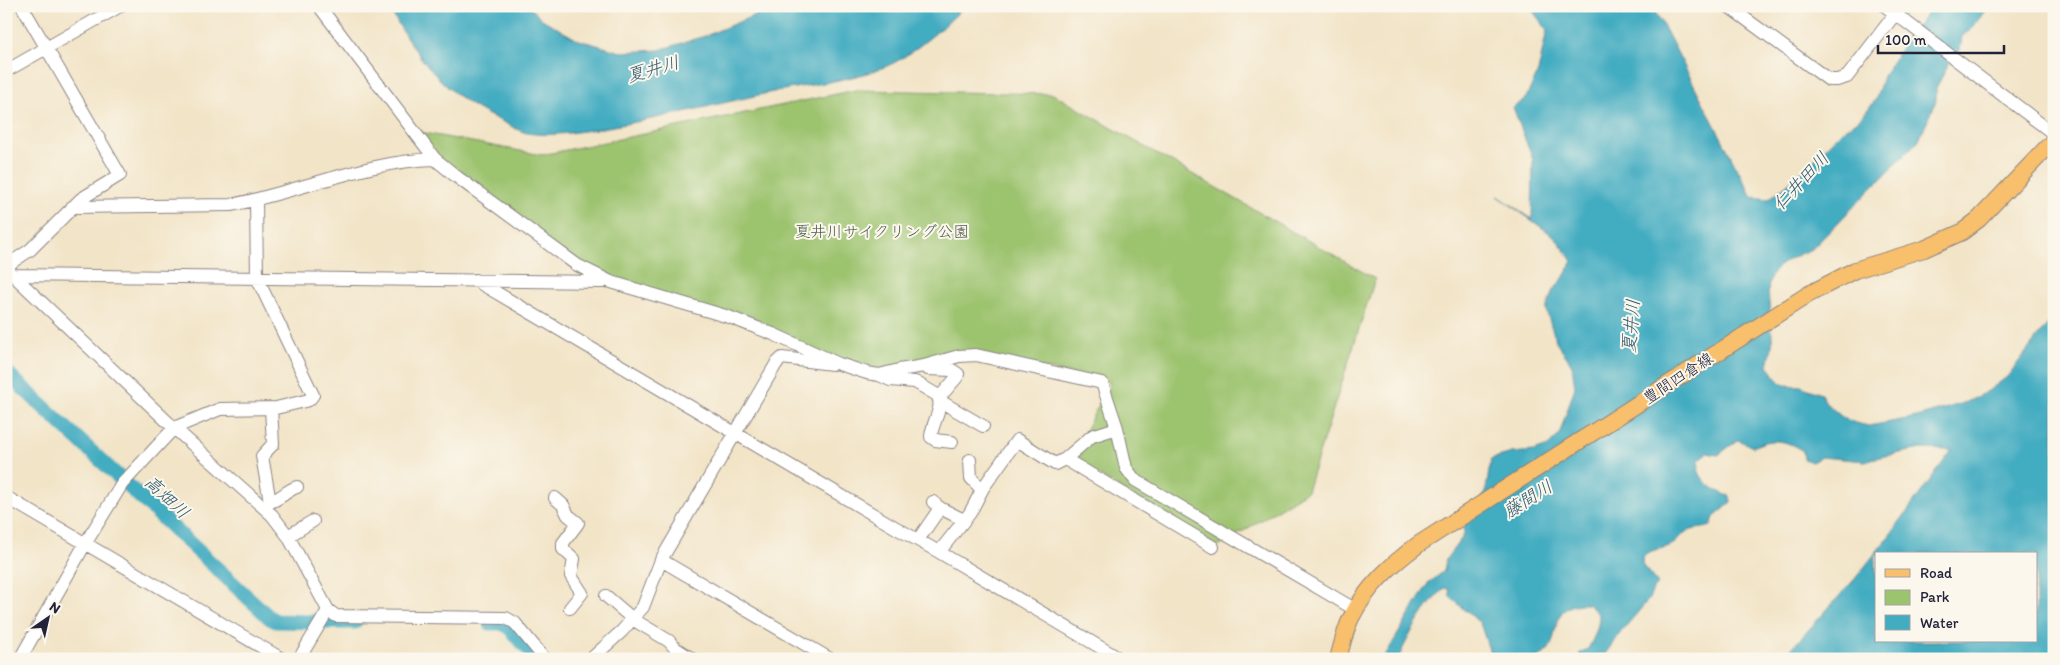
<svg xmlns="http://www.w3.org/2000/svg" width="2060" height="665" font-family="Itim,'Klee One',sans-serif">
<rect width="100%" height="100%" fill="#fbf7ec"/>
<filter id="ink" filterUnits="userSpaceOnUse"><feTurbulence type="fractalNoise" baseFrequency=".02" numOctaves="2"/><feDisplacementMap in="SourceGraphic" scale="10" xChannelSelector="R" yChannelSelector="G"/><feConvolveMatrix kernelMatrix="1 2 1 2 8 2 1 2 1" color-interpolation-filters="sRGB"/></filter>
<filter id="wash" filterUnits="userSpaceOnUse"><feTurbulence type="fractalNoise" baseFrequency=".0096" numOctaves="4" result="noise"/><feDisplacementMap in="SourceGraphic" scale="20" xChannelSelector="R" yChannelSelector="G"/><feGaussianBlur stdDeviation="1.12" result="paint"/><feColorMatrix in="noise" values="0 0 0 0 0 0 0 0 0 0 0 0 0 0 0 0 0 1.4 0 .05"/><feComposite in="paint" operator="in"/></filter>
<g filter="url(#wash)">
<rect width="100%" height="100%" fill="#f2e4c7"/>
<path fill="#9cc36e" stroke="#5f7254" d="M856,90l197,4 322,185 -68,212 -89,56 -153,-92c17,-17 20,-24 31,-45 5,-10 11,-17 14,-28l-134,-27 -94,23 -152,-59 -140,-39 -137,-102 -40,-47 129,24z"/>
<path fill="#42acc1" stroke="#32677e" fill-rule="evenodd" d="M388,6h140l14,13 34,20 45,13 38,-2 46,-14 72,-30h188c-18,18 -55,51 -78,60 -36,15 -76,18 -114,26 -57,12 -113,27 -171,36 -24,4 -51,9 -75,5 -9,-2 -19,-9 -28,-13 -55,-25 -82,-62 -111,-114z
M1529,6h122l10,15 91,176 17,2 28,-23 44,-44 20,-14 15,-19 7,-23 28,-44 10,-9 6,-10 1,-7h60l-16,23 -10,7 -2,14 -10,12 -14,26v12l-5,14 -13,27 -106,108c-60,23 -41,38 -40,89 1,9 -2,18 -4,27l6,10 10,10 17,1 20,8 6,10 15,13 13,6 14,3 48,-9 50,-15 21,-11 19,-14 47,-61v343h-272l72,-79 39,-49 59,-81 -31,-1 -46,9 -10,3 -44,-4 -9,5 -8,-3 -1,-8c-17,-11 -31,-14 -50,-4l-15,-7 -20,15 -11,-2 -8,7c0,5 -1,8 0,12 4,11 21,22 31,24l1,7 -17,14 -3,9c-8,3 -15,2 -23,5 -6,2 -9,10 -15,13 -10,7 -36,4 -30,22l15,18 -4,3 -5,12 -28,33 -16,22h-7l-6,5h-15l4,-7 7,-3c6,-11 11,-22 11,-34l-11,-11c-53,-3 -13,55 -64,55l-1,-2 -5,2h-26l-12,-36 -30,-26 -1,-8 -4,-1c-19,16 -37,48 -47,71h-15l45,-75 16,-13 2,-12 18,-24v-11l11,-6 11,-29 5,-30 21,-6 22,-2 14,-5 11,-11 16,-48 -3,-22 -16,-24 -10,-31 7,-20 9,-10 11,-19 -18,-24 -57,-41 34,23 1,-59 -20,-53 12,-7 13,-28 9,-42zM1876,554h160v87h-160z"/>
<g fill="none" stroke-linecap="round" stroke-linejoin="round">
<path stroke="#42acc1" stroke-width="15" d="M6,372l264,246 6,3 39,1
M326,622h29
M490,623h12l7,4 28,32"/>
</g>
</g>
<g filter="url(#ink)">
<g fill="none" stroke-linecap="round" stroke-linejoin="round">
<defs>
<path id="minor" d="M319,6l116,153 22,18 120,88 34,17 118,35 44,17 66,30 28,9 12,2 20,-5 25,-4 35,-10 17,-1 126,28 15,45 9,40 9,12 221,130
M1728,6l101,74h8l10,-3 48,-63
M1885,6l169,128
M6,71l114,-65
M72,207l159,-2c68,-13 135,-44 204,-46
M6,270l6,-8 18,-12 51,-51 39,-24 -98,-169
M6,274l7,1 590,7
M13,275l161,153 98,87 16,21 40,74
M475,280l423,249 41,23 31,-39 13,-25 34,-48 38,24 10,-5 27,-23 25,-8
M928,369l24,1 6,4 -1,3 -18,21
M879,375l11,5 25,2 22,13c8,12 -6,29 -6,42l4,3 17,2
M940,401l43,25
M1065,459l148,88
M970,460l1,18 11,12
M6,497l276,162
M555,498l8,7 5,10 10,8 -15,20v6l11,10 -3,17 11,17 -12,15
M270,502c9,-2 17,-12 27,-15
M933,502l7,6 24,12
M265,508l5,-6 -8,-46 11,-12 -2,-36
M288,536l25,-15
M918,540l22,-32
M939,552l181,107
M661,560l169,99
M606,596l28,24 35,21 6,7 17,11
M20,659l65,-115 37,-60 52,-56 46,-19 56,-1 33,-8 4,-5 -56,-117 -1,-78
M299,659l29,-49 8,6 170,2 9,5 30,36
M591,659l31,-28 21,-24 18,-47 115,-196 6,-6 50,6"/>
<path id="major" d="M1338,659c4,-14 7,-29 13,-41 16,-32 41,-54 68,-74l390,-250 46,-24 69,-21 38,-17 17,-13 75,-79"/>
</defs>
<use href="#minor" stroke="#8a8381" stroke-width="14"/>
<use href="#major" stroke="#8a8381" stroke-width="18"/>
<use href="#minor" stroke="#fff" stroke-width="12"/>
<use href="#major" stroke="#f8bf6c" stroke-width="16"/>
</g>
</g>
<g text-anchor="middle" dominant-baseline="central" stroke-width="4" stroke-linejoin="round" paint-order="stroke">
<g font-size="16" fill="#4d5a4d" stroke="#fbf7ec">
<text x="882" y="231">夏井川サイクリング公園</text>
</g>
<g font-size="16" fill="#22223b" stroke="#fbf7ec">
<text transform="translate(1678 378) rotate(-33)">豊間四倉線</text>
</g>
<g font-size="18" font-style="italic" fill="#2f5971" stroke="#fbf7ec">
<text transform="translate(653 69) rotate(-16)">夏井川</text>
<text transform="translate(1801 181) rotate(-47)">仁井田川</text>
<text transform="translate(1631 326) rotate(-85)">夏井川</text>
<text transform="translate(167 497) rotate(43)">高畑川</text>
<text transform="translate(1528 499) rotate(-32)">藤間川</text>
</g>
</g>
<rect width="2060" height="665" fill="none" stroke="#fbf7ec" stroke-width="25"/>
<rect x="1875" y="552" width="162" height="90" fill="#fbf7ec" stroke="#a4a2a5"/>
<rect x="1885" y="569" width="25" height="8" fill="#f8bf6c" stroke="#a4a2a5"/>
<text x="1920" y="578" font-size="15" fill="#22223b">Road</text>
<rect x="1885" y="590" width="25" height="15" fill="#9cc36e" stroke="#a4a2a5"/>
<text x="1920" y="602" font-size="15" fill="#22223b">Park</text>
<rect x="1885" y="615" width="25" height="15" fill="#42acc1" stroke="#a4a2a5"/>
<text x="1920" y="628" font-size="15" fill="#22223b">Water</text>
<g transform="translate(48 618) rotate(34)" stroke="#fbf7ec" stroke-width="4" paint-order="stroke">
<path d="M0-4L9 19L0 12L-9 19Z" fill="#22223b"/>
<text y="-8" font-size="14" font-weight="bold" text-anchor="middle" fill="#22223b">N</text>
</g>
<path d="M1878 45v8h126v-8" fill="none" stroke="#22223b" stroke-width="2.5"/>
<text x="1885" y="45" font-size="15" fill="#22223b" stroke="#fbf7ec" stroke-width="4" paint-order="stroke">100 m</text>
</svg>
